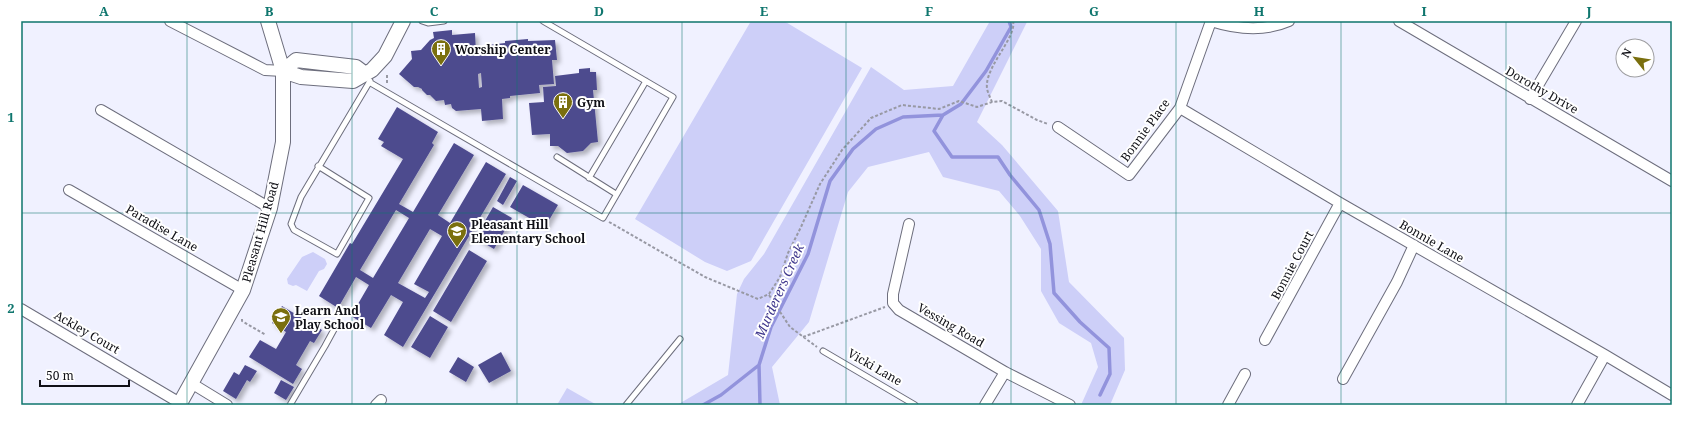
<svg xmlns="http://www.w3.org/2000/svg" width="1693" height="426" font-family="'Noto Serif',serif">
<defs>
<filter id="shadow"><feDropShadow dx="3.5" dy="3.5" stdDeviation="2" flood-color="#0004"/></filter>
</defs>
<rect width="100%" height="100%" fill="#f0f1ff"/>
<path fill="#cdcff8" d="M751,21h33l78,47 -111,193 -24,10 -22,-9 -70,-43z
M990,21l37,1 -50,100 25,23 56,66 11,71 55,56 1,32 -15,35h-29l17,-38 -7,-24 -32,-20 -18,-32v-42l-21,-33 -21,-25 -56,-14 -14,-25 -61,15 -20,25 -39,130 -37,45 8,38h-103l51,-30 9,-81 7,-15 20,-25 107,-187 33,23 49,-4z
M313,252l12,7 2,5 -3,5 -5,2 -12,20 -11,-6 -3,1 -5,-2 -1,-5 15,-22z
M567,388l30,17h-40z"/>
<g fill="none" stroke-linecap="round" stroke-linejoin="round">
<path stroke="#9293dc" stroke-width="3.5" d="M943,115l-9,16 18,26h46l12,18 29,35 11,34 4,49 26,29 29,26 1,26 -10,21
M703,405l18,-10 38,-30
M760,405l-1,-40 12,-38 37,-73 22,-73 23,-32 23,-20 27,-12 40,-2 18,-11 25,-33 25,-44 -2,-6"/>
</g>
<path fill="#4e4b8e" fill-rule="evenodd" filter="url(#shadow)" d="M452,30v5l23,-2 1,19h8v1l5,-1 -1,-7 17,-2v-2l23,-2v2l27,-1 2,20h-5l2,24 -15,1 1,8 -30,3v2l-8,1 1,20 -21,2 -1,-12 -25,2 -4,-3 -1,-4 -6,1 -1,-5 -8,1 -6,-6h-3l-5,-5v-1l-4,-2h-4l-15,-13 13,-15 -1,-8 10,-1 9,-10 4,-2 -1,-6zM481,73l1,14 -3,1 -1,-14z
M590,68v4h6l1,18h-4l5,52 -7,1 -8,8 -16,2 -9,-7h-8v-12l-18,1 -3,-32 15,-1 -1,-15 13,-1 -1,-10 24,-3v-4z
M397,107l41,25 -6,11 2,2 -35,59 14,8 41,-69 20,12 -36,60 12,8 36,-61 20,12 -103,173 -19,-12 19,-33 -12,-7 -20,33 -20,-12 18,-31 -13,-8 -18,31 -19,-12 31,-53 2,1 51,-85 -22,-13 3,-4 -6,-3zM396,210l13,8 -36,60 -13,-8zM430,229l12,7 -28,48 15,8 -4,6 -27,-15z
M510,177l7,4 -14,24 -6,-4z
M523,185l35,20 -13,22 -35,-20z
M493,207l19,11 -18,31 -19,-11z
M469,250l18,11 -36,61 -18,-11z
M282,306l40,24 -8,13 -4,-2 -14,24 6,4 -9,15 -44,-27 11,-17 16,9 10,-17 -14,-9z
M430,316l18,11 -18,31 -19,-11z
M501,352l10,19 -22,12 -11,-18z
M458,357l16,10 -8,15 -17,-10z
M245,365l12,6 -7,11 -3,-2 -11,19 -13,-8 11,-19 5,3z
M281,380l13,7 -8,13 -12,-7z"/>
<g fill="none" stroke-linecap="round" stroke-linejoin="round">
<defs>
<path id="lane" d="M422,21l6,2 16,-2
M369,82l234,136 70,-121 -130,-76
M557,157l59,37
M318,166l51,32 -32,56 -43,-24 -3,-6 10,-27 69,-116
M589,178l57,-97
M823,351l92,54
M290,405l35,-59 12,-22
M626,405l54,-66"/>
<path id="street" d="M170,21l95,49 18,1
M1211,21c25,8 53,11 78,0
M1399,21l273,160
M1530,99l46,-78
M1180,108l160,95 265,152 67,40
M101,110l169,98
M1058,127l71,48 51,-67 31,-87
M69,190l174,100
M909,224l-16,70v9l6,7 106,62 65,33
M21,309l159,94
M1265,340l75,-137
M1343,379l54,-97 17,-37
M191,383l36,22
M376,405l5,-5
M985,405l20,-33
M1228,405l17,-31
M1577,405l28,-50"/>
<path id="secondary" d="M283,71l18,6 52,4 19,-11 13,-14 18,-35
M283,71l13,-11 60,7 8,6
M179,405l64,-115 27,-82 13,-66v-71l-15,-50"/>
</defs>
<use href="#lane" stroke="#6d6e7d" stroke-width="7"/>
<use href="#street" stroke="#6d6e7d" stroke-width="12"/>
<use href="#secondary" stroke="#6d6e7d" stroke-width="16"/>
<path stroke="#9899a4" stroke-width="2" stroke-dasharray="3 2" stroke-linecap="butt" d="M387,83v-10
M992,102c-2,-5 -6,-12 -5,-18 1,-20 30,-48 26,-63
M609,222l96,55 53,22 11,-5 11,-17 8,-24 13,-26 19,-43 22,-34 29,-32 31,-13 37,4 20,-8 18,6 15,-5 10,-1 35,19 11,4
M769,295l21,32 27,20
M242,319v2l24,14
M803,337l82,-30"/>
<use href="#lane" stroke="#fff" stroke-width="5"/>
<use href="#street" stroke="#fff" stroke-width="10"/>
<use href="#secondary" stroke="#fff" stroke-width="14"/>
</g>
<path fill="none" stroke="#0f766e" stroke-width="1" stroke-opacity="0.55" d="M187,21v384M352,21v384M517,21v384M682,21v384M846,21v384M1011,21v384M1176,21v384M1341,21v384M1506,21v384M21,213h1651"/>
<defs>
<symbol id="building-pin" viewBox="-11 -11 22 30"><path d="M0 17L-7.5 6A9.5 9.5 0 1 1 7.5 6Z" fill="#7a6f0e" stroke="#fff"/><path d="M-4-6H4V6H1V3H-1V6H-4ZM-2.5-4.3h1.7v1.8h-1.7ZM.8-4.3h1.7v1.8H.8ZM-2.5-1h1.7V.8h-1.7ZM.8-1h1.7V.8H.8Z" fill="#fff"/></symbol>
<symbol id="school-pin" viewBox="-11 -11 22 30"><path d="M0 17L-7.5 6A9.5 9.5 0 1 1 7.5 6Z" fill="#7a6f0e" stroke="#fff"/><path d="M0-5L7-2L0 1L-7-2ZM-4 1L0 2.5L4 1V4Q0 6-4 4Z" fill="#fff"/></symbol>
</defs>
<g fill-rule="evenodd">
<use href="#building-pin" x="430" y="38" width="22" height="30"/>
<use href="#building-pin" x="552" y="91" width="22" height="30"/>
<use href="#school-pin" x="446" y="220" width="22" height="30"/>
<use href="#school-pin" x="270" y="306" width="22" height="30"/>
</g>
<g text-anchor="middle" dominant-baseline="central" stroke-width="4" stroke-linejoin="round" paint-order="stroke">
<g font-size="12" font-weight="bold" fill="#101016" stroke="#fff" text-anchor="start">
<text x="455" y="49">Worship Center</text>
<text x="577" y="102">Gym</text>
<text x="471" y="224">Pleasant Hill<tspan x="471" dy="14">Elementary School</tspan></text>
<text x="295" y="310">Learn And<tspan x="295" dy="14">Play School</tspan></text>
</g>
<g font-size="12" fill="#101016" stroke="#fff">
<text transform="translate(1542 90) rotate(30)">Dorothy Drive</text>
<text transform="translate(1145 130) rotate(-54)">Bonnie Place</text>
<text transform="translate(162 228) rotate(30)">Paradise Lane</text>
<text transform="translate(260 232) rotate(-74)">Pleasant Hill Road</text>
<text transform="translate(1432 241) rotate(30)">Bonnie Lane</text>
<text transform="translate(1292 265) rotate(-62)">Bonnie Court</text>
<text transform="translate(951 325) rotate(30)">Vessing Road</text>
<text transform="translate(87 332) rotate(30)">Ackley Court</text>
<text transform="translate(875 367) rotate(30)">Vicki Lane</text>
</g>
<g font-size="13" font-style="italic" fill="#3f378d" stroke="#fff">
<text transform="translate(779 291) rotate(-66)">Murderers Creek</text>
</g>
</g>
<rect width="1693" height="426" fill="none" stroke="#ffffff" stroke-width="44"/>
<g transform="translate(1635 58) rotate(300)"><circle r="19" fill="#ffffff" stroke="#9f9fa2"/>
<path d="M0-3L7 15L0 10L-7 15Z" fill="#7a6f0e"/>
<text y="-6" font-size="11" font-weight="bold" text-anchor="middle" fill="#101016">N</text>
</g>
<path d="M40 380v6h89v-6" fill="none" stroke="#101016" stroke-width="2"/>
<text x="46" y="380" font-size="12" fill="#101016" stroke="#ffffff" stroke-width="3" paint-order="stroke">50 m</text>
<rect x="22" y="22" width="1649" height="382" fill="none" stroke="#0f766e" stroke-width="1.5"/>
<g font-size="13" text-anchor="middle" font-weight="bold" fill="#0f766e">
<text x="104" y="16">A</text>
<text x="269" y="16">B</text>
<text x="434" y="16">C</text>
<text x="599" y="16">D</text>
<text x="764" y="16">E</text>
<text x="929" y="16">F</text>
<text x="1094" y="16">G</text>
<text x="1259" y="16">H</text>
<text x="1424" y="16">I</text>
<text x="1589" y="16">J</text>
<text x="11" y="122">1</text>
<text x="11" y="313">2</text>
</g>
</svg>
